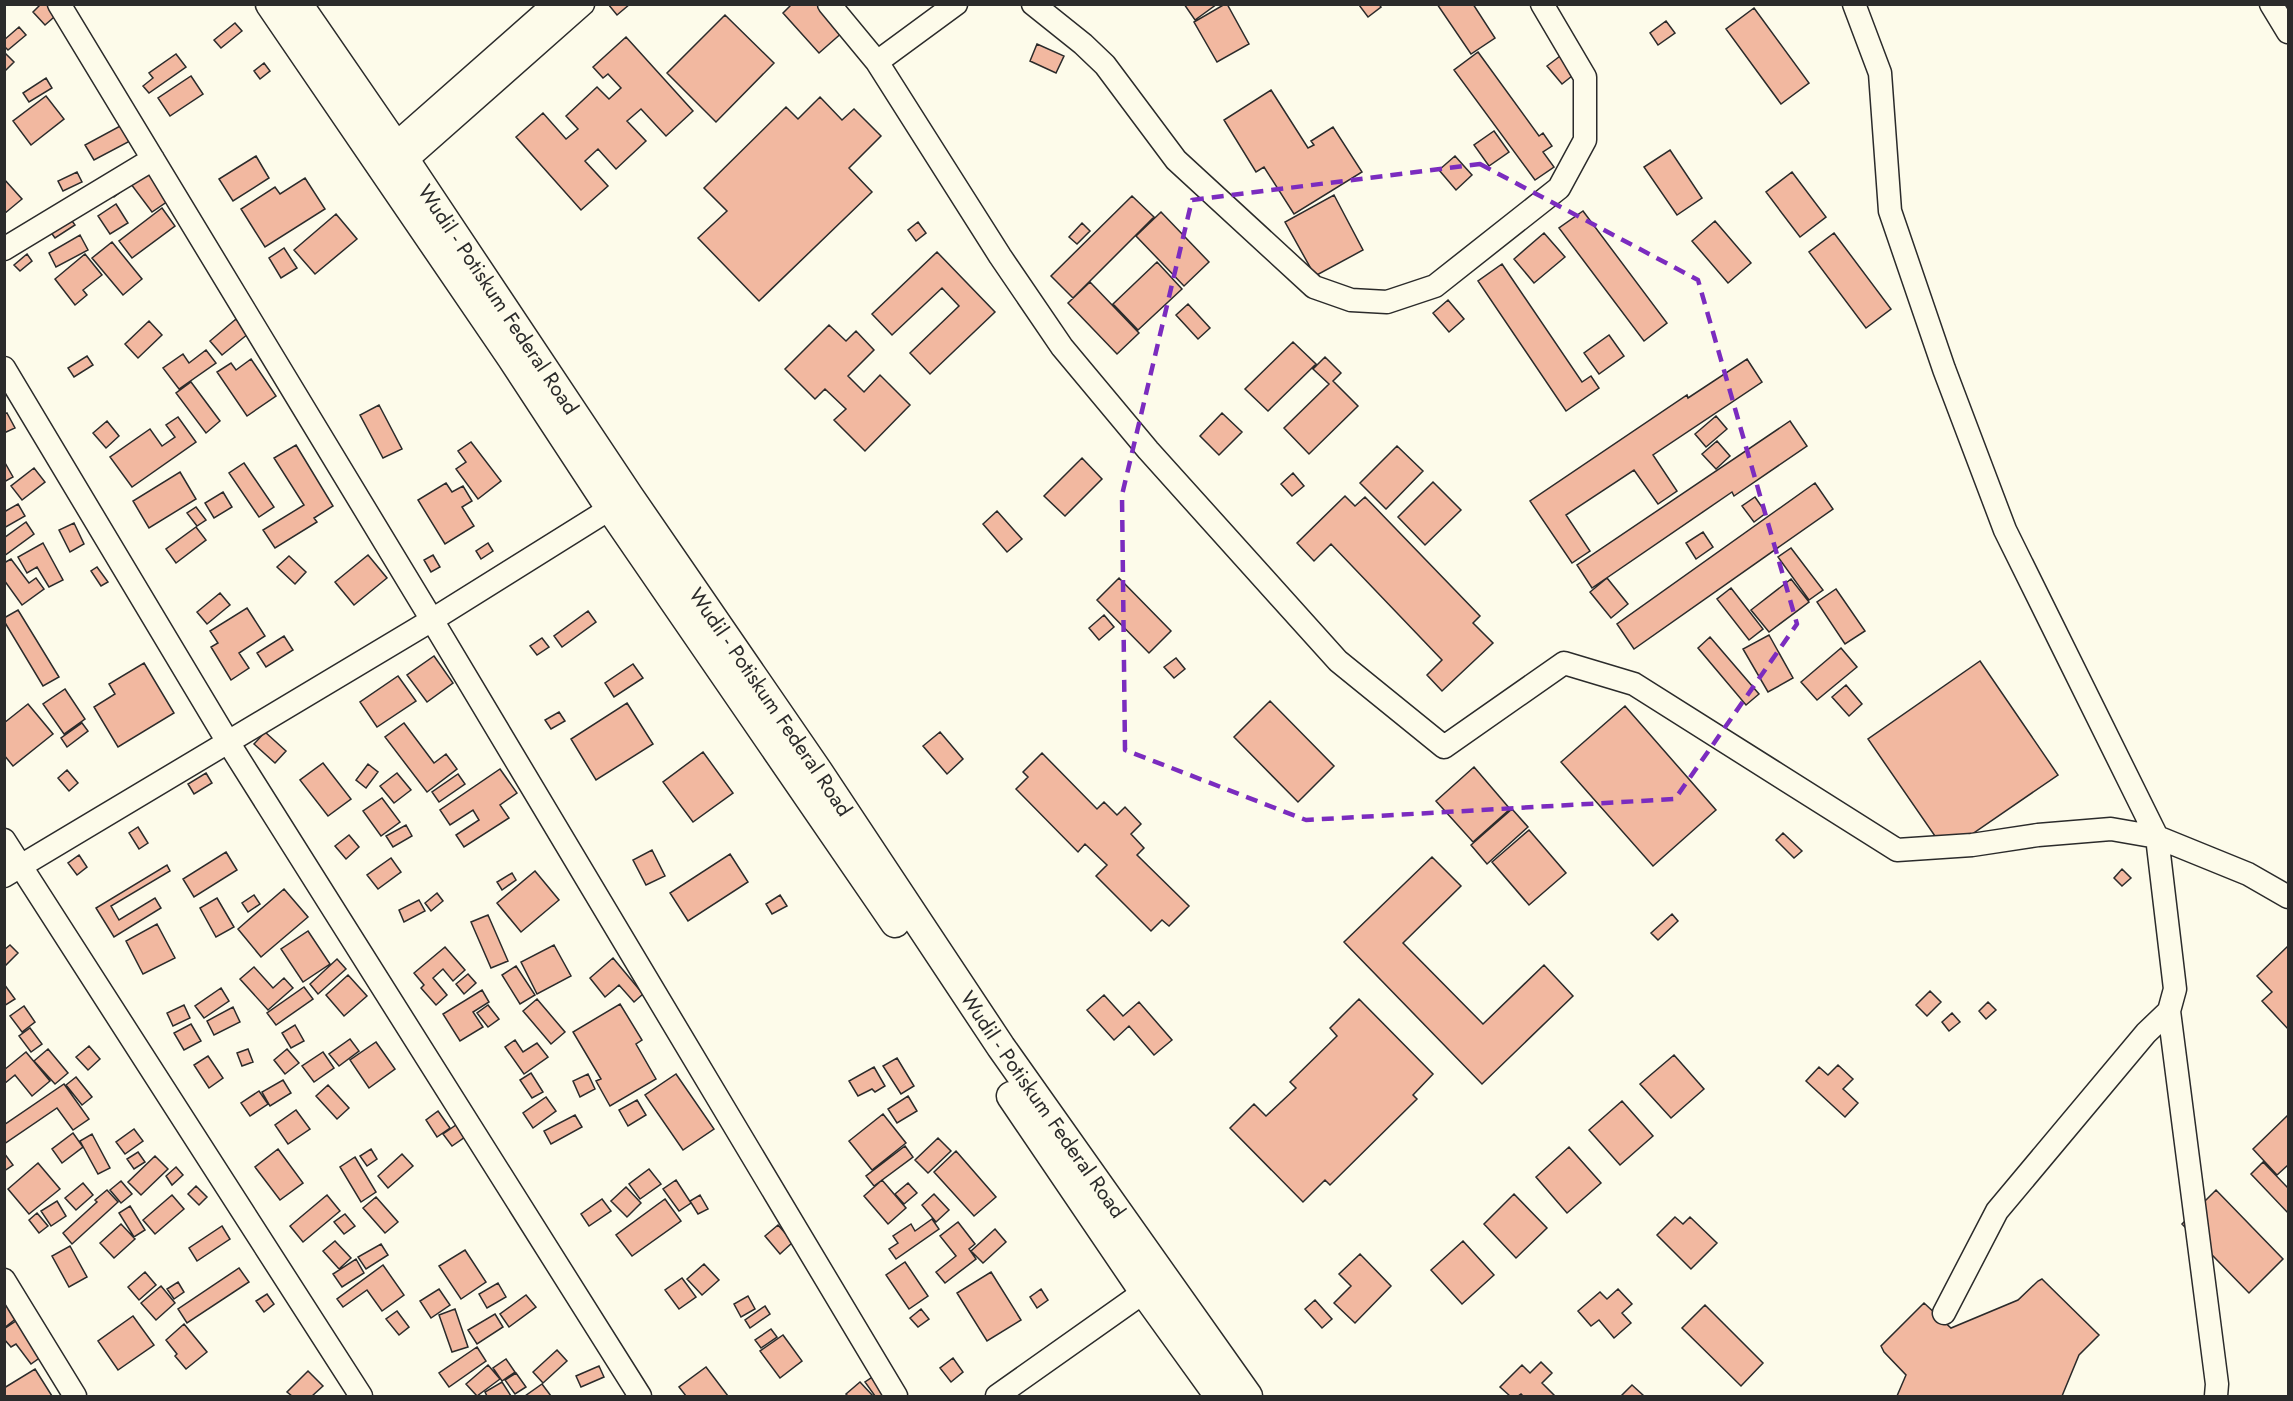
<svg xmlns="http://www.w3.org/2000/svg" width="2293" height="1401" font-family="Jost,sans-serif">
<rect width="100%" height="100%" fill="#fdfbea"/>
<path fill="#f2b8a0" stroke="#2b2b2b" stroke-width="1.5" d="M41,4h14l6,7 -16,14 -12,-13z
M608,4h22l-13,11z
M792,4h28l24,27 -25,22 -36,-40z
M1184,4h33l-22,16z
M1225,4h2l22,40 -32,18 -23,-40z
M1379,4l2,3 -13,10 -9,-12z
M1437,4h36l22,34 -24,16z
M1754,8l55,75 -28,21 -55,-75z
M725,15l49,48 -58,59 -49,-49z
M1666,21l9,12 -17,12 -8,-12z
M235,23l7,8 -21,17 -7,-8z
M19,27l7,8 -18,15 -4,-4v-6z
M626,37l67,74 -27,25 -25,-27 -14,12 19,20 -30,28 -18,-20 -13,12 23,25 -27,24 -65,-73 27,-24 23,26 12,-10 -12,-13 31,-29 12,12 12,-11 -13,-14 -5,4 -10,-11z
M1037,44l27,12 -8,17 -26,-12z
M1568,50l14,18 -20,16 -15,-18z
M4,52l10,10 -10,10z
M1478,52l61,84 4,-3 9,13 -9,6 11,15 -19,13 -81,-110z
M176,54l10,13 -37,26 -6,-7 10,-8 -4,-5z
M264,63l6,8 -10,8 -6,-8z
M191,76l12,18 -33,22 -12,-18z
M46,78l6,10 -23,14 -6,-9z
M1271,90l37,58 6,-3 -3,-4 22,-14 29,45 -68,42 -30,-47 -8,5 -32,-52z
M46,96l18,23 -33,26 -18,-24z
M820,97l22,23 12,-11 27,27 -32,32 23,24 -113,109 -61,-63 29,-27 -23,-23 82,-81 12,12z
M122,125l8,16 -36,19 -9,-15z
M1494,131l15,21 -20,14 -15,-21z
M1670,150l32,48 -25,17 -33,-48z
M256,156l13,22 -36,23 -14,-22z
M1455,156l17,19 -16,15 -17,-20z
M145,165l26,34 -19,13 -21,-28 -17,13 -4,-6z
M77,172l5,10 -19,9 -5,-10z
M1792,172l34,45 -26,20 -34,-45z
M305,178l20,31 -60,38 -24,-38 34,-22 5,7z
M4,179l18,20 -18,15z
M1334,195l29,55 -48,26 -30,-54z
M1132,196l22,21 -81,81 -22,-22z
M116,204l12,19 -18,11 -12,-18z
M162,208l13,18 -43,32 -13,-17z
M1583,211l84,112 -23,18 -85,-113z
M1161,212l48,50 -25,24 -48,-50z
M67,214l8,11 -20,13 -8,-11z
M336,214l21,25 -42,35 -21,-24z
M1715,221l36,42 -23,20 -36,-42z
M918,222l8,11 -10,8 -8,-11z
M1082,223l8,8 -13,13 -8,-7z
M1544,233l21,24 -31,26 -20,-24z
M1834,233l57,76 -25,19 -57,-76z
M80,235l8,15 -32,17 -7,-14z
M112,242l30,37 -19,16 -31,-37z
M284,248l13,20 -16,10 -12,-20z
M937,252l58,60 -65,62 -20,-21 49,-47 -17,-18 -50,47 -20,-21z
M27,254l5,7 -12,10 -6,-6z
M85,254l17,21 -19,15 4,5 -12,10 -20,-26z
M1157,262l25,27 -44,41 -25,-26z
M1502,264l80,118 9,-6 8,12 -33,23 -88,-130z
M1090,282l49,51 -22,21 -49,-51z
M1448,300l16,19 -15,13 -16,-19z
M1188,304l22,24 -12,11 -22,-24z
M236,319l12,15 -26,21 -12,-14z
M149,321l13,14 -24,23 -13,-14z
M829,325l17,16 10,-10 18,19 -26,26 16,16 16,-17 30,30 -45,46 -31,-31 12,-11 -21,-20 -10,10 -30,-30z
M1609,335l15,21 -25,18 -15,-21z
M1293,342l23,22 -48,47 -23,-22z
M206,350l10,13 -37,26 -16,-21 20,-14 6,9z
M87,356l6,9 -19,12 -6,-9z
M1325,357l16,16 -8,8 25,25 -49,48 -25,-26 45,-44 -16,-15z
M251,359l25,37 -29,20 -30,-44 14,-9 5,7z
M1747,359l15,23 -109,73 24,36 -19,13 -24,-34 -68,45 24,36 -18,12 -42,-62 157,-106 1,3z
M191,382l29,39 -14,12 -30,-40z
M379,405l23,44 -19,9 -23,-43z
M7,413l8,15 -11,5v-19z
M1222,413l20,19 -23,23 -19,-19z
M1716,416l11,13 -21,18 -11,-13z
M178,417l18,25 -64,45 -22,-30 40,-28 12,17 13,-9 -9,-12z
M107,421l12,15 -13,12 -13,-15z
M1790,421l17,25 -73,50 -2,-4 -140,96 -15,-23z
M1717,441l13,15 -14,13 -14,-15z
M471,442l30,39 -23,18 -22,-30 10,-7 -8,-11z
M296,445l37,61 -19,12 3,4 -42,26 -12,-18 41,-25 -30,-47z
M1397,446l26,25 -37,38 -26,-26z
M1082,458l20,21 -37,37 -21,-20z
M4,461l9,16 -9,5z
M244,463l30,44 -15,10 -30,-44z
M34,468l11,14 -23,18 -11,-14z
M180,472l16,27 -47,29 -16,-27z
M1293,473l11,13 -12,10 -11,-12z
M1433,482l28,28 -36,35 -27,-28z
M446,483l6,9 11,-6 9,15 -10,6 12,19 -29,18 -27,-44z
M1815,483l18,26 -199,140 -17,-25z
M223,492l9,15 -18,11 -9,-15z
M1345,496l10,10 10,-9 115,119 -7,7 20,20 -51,48 -15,-16 15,-15 -111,-116 -17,17 -17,-18z
M1755,497l11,16 -12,9 -12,-16z
M18,504l7,12 -21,12v-16z
M196,507l10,13 -9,6 -10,-13z
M997,511l25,28 -15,13 -24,-28z
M26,522l8,12 -30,22v-18z
M74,523l10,21 -14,8 -11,-22z
M196,527l10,13 -30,23 -10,-14z
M1703,532l10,15 -17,12 -10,-16z
M43,543l20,37 -14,7 -12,-20 -10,6 -9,-16z
M488,543l5,8 -12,8 -5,-8z
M1791,548l32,42 -14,10 -31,-43z
M368,555l19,23 -33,27 -19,-23z
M433,555l7,12 -9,5 -7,-12z
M289,556l17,16 -11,12 -18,-17z
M11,559l18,24 7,-5 8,11 -22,16 -18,-25v-17z
M97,567l11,15 -7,4 -10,-15z
M1119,578l52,53 -22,22 -52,-53z
M1607,578l21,26 -17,14 -21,-26z
M1791,579l18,23 -40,30 -18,-22z
M1731,588l32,41 -14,11 -32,-41z
M1836,589l29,42 -20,13 -28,-42z
M220,593l10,12 -23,19 -10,-12z
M247,608l18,28 -26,17 10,15 -18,12 -20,-33 7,-4 -8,-12z
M18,610l41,67 -16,9 -39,-65v-3z
M588,611l8,11 -34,25 -8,-11z
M1104,615l10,12 -15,13 -10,-12z
M1769,635l24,43 -25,14 -25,-43z
M284,636l9,14 -27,17 -9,-14z
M1710,637l49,57 -13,11 -48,-57z
M542,638l7,9 -12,8 -7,-9z
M1841,648l16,19 -40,33 -16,-18z
M434,656l19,27 -26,19 -20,-27z
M1176,658l9,11 -11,9 -10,-11z
M1980,661l78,114 -112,77 -78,-113z
M144,663l30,50 -56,34 -24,-40 21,-13 -6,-10z
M633,664l10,14 -29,19 -9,-14z
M398,676l18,25 -39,26 -17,-25z
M1846,685l16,19 -13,12 -17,-19z
M65,689l20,30 -21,15 -21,-30z
M1270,701l64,65 -36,36 -64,-65z
M627,703l26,41 -57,36 -25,-41z
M28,704l25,30 -40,32 -9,-11v-32z
M1625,706l91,104 -63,56 -92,-104z
M559,712l6,9 -14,8 -6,-9z
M82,723l6,8 -21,16 -6,-9z
M404,723l30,40 12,-9 11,15 -30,23 -42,-55z
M265,732l21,19 -11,12 -21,-19z
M940,732l23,27 -16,15 -24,-28z
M703,752l30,41 -40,29 -30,-40z
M1042,753l55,56 7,-7 13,13 8,-8 16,17 -10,10 13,14 -7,7 52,51 -20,20 -7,-6 -11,11 -55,-55 11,-11 -22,-21 -7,8 -62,-63 12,-12 -5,-5z
M323,763l28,36 -23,17 -28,-36z
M368,764l10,8 -12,16 -10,-8z
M1474,767l36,42 -37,33 -37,-41z
M500,769l17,24 -17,12 9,13 -45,29 -8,-12 23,-15 -6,-10 -23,15 -10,-15z
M67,770l11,13 -9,8 -11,-13z
M206,773l6,10 -18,11 -6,-10z
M397,773l14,17 -17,13 -14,-17z
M458,774l7,10 -26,18 -7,-10z
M382,798l18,24 -19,14 -18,-25z
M1512,809l16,18 -41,37 -16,-19z
M406,825l6,11 -19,11 -7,-11z
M138,827l10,16 -9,6 -10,-16z
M1529,830l37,43 -37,32 -37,-43z
M1783,833l19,18 -8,7 -18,-18z
M349,835l10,12 -13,12 -11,-13z
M652,850l13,26 -19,9 -13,-25z
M226,852l11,18 -43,27 -11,-18z
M730,854l18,28 -60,39 -18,-28z
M79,855l8,12 -10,8 -9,-12z
M1432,857l29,29 -58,57 80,81 61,-59 29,31 -91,88 -138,-142z
M391,858l10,14 -23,17 -11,-14z
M167,865l3,6 -59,35 8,14 36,-22 6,10 -47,29 -18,-29z
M2122,869l9,9 -9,8 -8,-8z
M535,871l24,29 -38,32 -24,-29z
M512,873l4,7 -14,10 -5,-8z
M284,889l24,28 -47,40 -23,-28z
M437,893l6,8 -12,10 -6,-8z
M254,895l6,9 -12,8 -6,-9z
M780,895l7,11 -15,8 -6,-10z
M217,898l17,29 -18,10 -16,-29z
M419,900l6,11 -21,11 -5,-12z
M1672,914l6,7 -20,19 -7,-7z
M488,915l20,46 -17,7 -20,-46z
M157,924l18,34 -32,16 -17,-33z
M308,931l22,33 -27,18 -22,-33z
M10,945l8,8 -13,13 -1,-16z
M554,945l17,31 -34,18 -16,-32z
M2288,946v83l-26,-28 10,-9 -15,-16z
M445,947l20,23 -12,11 -10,-12 -10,9 14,17 -11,10 -15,-17 3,-3 -10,-12z
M613,958l30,36 -9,8 -15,-17 -14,12 -15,-19z
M337,959l9,10 -28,25 -8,-10z
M516,966l19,29 -15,9 -18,-29z
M254,967l19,21 11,-10 9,10 -25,22 -28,-31z
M468,974l8,9 -12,11 -8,-10z
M348,975l19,21 -23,20 -18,-21z
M4,984l11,15 -11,7z
M304,987l9,12 -37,26 -9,-12z
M221,988l8,13 -25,17 -9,-12z
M482,990l7,12 -16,10 10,15 -23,14 -17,-27z
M1930,991l11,11 -14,14 -11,-11z
M1104,995l19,21 16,-14 33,38 -18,15 -25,-29 -15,14 -27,-30z
M537,999l28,33 -14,12 -28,-33z
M1359,999l74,75 -20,21 4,4 -87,86 -5,-5 -22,22 -73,-74 24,-24 12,12 30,-28 -6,-6 47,-46 -7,-8z
M1988,1002l8,8 -10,9 -7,-8z
M620,1004l22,36 -6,4 20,35 -46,27 -14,-25 5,-2 -28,-47z
M184,1005l6,13 -17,8 -6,-13z
M488,1005l11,14 -11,8 -11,-14z
M24,1006l11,16 -13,10 -12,-16z
M233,1007l7,15 -26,13 -7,-14z
M1952,1013l8,9 -11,9 -7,-9z
M191,1024l10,17 -17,9 -10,-17z
M295,1025l9,16 -13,7 -9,-15z
M30,1028l12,16 -11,8 -12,-16z
M350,1039l9,12 -20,15 -10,-12z
M515,1040l8,12 14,-9 11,14 -24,17 -19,-27z
M376,1042l19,27 -26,19 -19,-28z
M89,1046l11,13 -12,11 -12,-13z
M48,1049l20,24 -13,11 -21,-23z
M248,1049l5,13 -11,4 -5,-13z
M287,1049l12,14 -14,11 -11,-14z
M26,1052l24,29 -18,15 -17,-21 -11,9v-14z
M323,1052l11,16 -20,14 -12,-16z
M1674,1055l30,34 -33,29 -31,-34z
M208,1056l15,22 -14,10 -15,-23z
M897,1058l17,28 -13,8 -18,-28z
M1838,1065l15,14 -10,10 15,14 -13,14 -39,-36 13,-14 9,8z
M874,1067l11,19 -10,6 -3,-3 -14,7 -9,-15z
M531,1073l12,19 -11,6 -12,-18z
M588,1074l7,15 -15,8 -7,-16z
M676,1074l38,55 -31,21 -38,-55z
M76,1077l16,20 -10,8 -16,-20z
M283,1080l8,13 -21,13 -8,-14z
M64,1084l25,35 -16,11 -16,-22 -53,36v-19z
M328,1085l21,23 -12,11 -21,-23z
M259,1091l9,13 -18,12 -9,-13z
M908,1096l9,15 -20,12 -9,-14z
M546,1097l10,14 -23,17 -10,-15z
M637,1100l9,15 -18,11 -9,-16z
M1622,1101l31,35 -33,29 -31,-35z
M296,1110l14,19 -22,15 -13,-19z
M438,1111l12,17 -13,9 -11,-17z
M883,1114l23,29 -34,27 -23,-29z
M575,1115l7,12 -31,17 -7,-13z
M2288,1115v50l-11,10 -24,-26z
M456,1125l9,12 -13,9 -9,-12z
M134,1129l9,12 -18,13 -9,-12z
M73,1133l10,14 -21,16 -10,-14z
M92,1134l18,34 -12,6 -18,-33z
M938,1138l13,13 -23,22 -13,-13z
M905,1146l8,11 -39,29 -8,-10z
M1569,1147l32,36 -34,30 -31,-36z
M278,1149l25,34 -23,17 -25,-33z
M371,1149l6,10 -10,7 -7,-10z
M956,1151l40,46 -22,19 -40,-44z
M138,1152l7,10 -11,7 -7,-10z
M4,1153l9,12 -9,6z
M402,1154l11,12 -25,22 -10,-12z
M155,1156l13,13 -27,26 -13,-13z
M355,1157l21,35 -15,10 -21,-35z
M2263,1162l25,26v25l-37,-39z
M38,1163l22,26 -31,25 -21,-25z
M176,1167l7,8 -11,10 -6,-9z
M649,1169l12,15 -21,15 -11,-15z
M676,1180l15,23 -12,8 -16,-22z
M882,1180l24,28 -18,16 -24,-28z
M121,1181l11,13 -11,9 -11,-13z
M83,1183l10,12 -17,15 -11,-12z
M908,1183l9,10 -13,11 -9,-10z
M196,1186l11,11 -8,8 -11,-11z
M626,1187l15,16 -14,14 -16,-16z
M107,1190l11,12 -46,42 -9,-11 34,-31 -2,-2z
M2216,1190l67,69 -34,34 -67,-69z
M934,1194l15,16 -13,12 -14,-17z
M1514,1194l33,34 -31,30 -32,-34z
M172,1195l12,14 -29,25 -12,-14z
M327,1195l13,16 -37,31 -13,-16z
M700,1195l8,14 -10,5 -8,-13z
M376,1197l22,25 -13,11 -22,-25z
M602,1199l9,12 -22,15 -8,-12z
M665,1199l16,22 -49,35 -16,-21z
M57,1201l9,15 -15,10 -10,-15z
M130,1206l15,24 -11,7 -15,-24z
M37,1213l11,13 -9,7 -10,-13z
M345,1214l10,12 -11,8 -10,-12z
M1675,1217l8,7 7,-7 27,26 -26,26 -34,-34z
M932,1219l7,10 -43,30 -7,-10 9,-6 -5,-7 18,-12 4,7z
M958,1222l17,22 -6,5 7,10 -31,24 -9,-11 20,-16 -16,-20z
M121,1224l14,15 -21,19 -14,-15z
M778,1225l15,17 -13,12 -15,-18z
M222,1226l8,13 -33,22 -8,-13z
M995,1229l11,13 -23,21 -12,-12z
M335,1241l16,17 -12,11 -16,-18z
M1463,1241l31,34 -32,29 -31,-34z
M381,1244l7,11 -22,14 -8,-12z
M70,1246l17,31 -18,10 -17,-31z
M465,1250l21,32 -25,17 -22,-33z
M1360,1254l31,32 -36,37 -21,-20 17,-17 -12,-12z
M356,1259l8,14 -22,14 -9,-13z
M905,1262l23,34 -19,13 -23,-34z
M704,1264l15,16 -17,15 -15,-16z
M383,1265l21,30 -22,16 -15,-21 -24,17 -6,-8z
M239,1268l10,14 -62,41 -9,-14z
M145,1272l11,13 -17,15 -11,-13z
M991,1272l30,48 -34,21 -30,-48z
M682,1278l14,19 -17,12 -14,-19z
M2042,1279l57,56 -20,20 -17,41h-165l9,-21 -22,-23 -3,-6 43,-43 27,25 67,-28 20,-19z
M178,1282l6,10 -10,7 -7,-10z
M498,1283l8,14 -19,11 -8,-14z
M161,1286l14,17 -19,17 -15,-17z
M439,1289l11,16 -19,13 -11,-17z
M1041,1289l7,11 -11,8 -7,-11z
M1618,1289l14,15 -10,9 9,10 -17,15 -15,-18 -8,6 -13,-15 22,-19 7,7z
M4,1293l18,21 -18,14z
M267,1294l7,10 -10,8 -8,-11z
M526,1295l10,12 -27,20 -9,-13z
M748,1296l7,13 -14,8 -7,-13z
M1315,1300l17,19 -10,9 -17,-19z
M1705,1305l58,58 -22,23 -59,-58z
M765,1306l5,8 -20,14 -5,-8z
M455,1309l13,38 -16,5 -13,-37z
M921,1309l8,10 -11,8 -8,-9z
M397,1311l12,16 -10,8 -13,-16z
M495,1314l8,13 -26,17 -9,-14z
M133,1316l21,29 -36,25 -20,-29z
M19,1319l26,35 -14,10 -15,-20 -5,3 -7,-8v-10z
M184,1324l23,28 -21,17 -11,-13 2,-2 -11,-14z
M771,1329l6,8 -16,11 -6,-8z
M783,1335l19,26 -22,17 -20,-27z
M477,1347l9,14 -37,26 -10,-14z
M557,1350l10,11 -24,22 -10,-11z
M953,1358l10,14 -12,10 -11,-14z
M506,1359l9,13 -13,9 -9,-13z
M1541,1362l11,11 -10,10 13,13h-32l-2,-2 -3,2h-8l-10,-9 22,-22 8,8z
M488,1365l12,14 -23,17 -11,-12z
M599,1366l5,11 -23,10 -5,-11z
M706,1367l22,29h-42l-7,-9z
M35,1369l17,27h-48v-8z
M308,1371l15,15 -11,10h-20l-5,-4z
M880,1372l17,24h-22l-10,-14z
M516,1373l10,14 -11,7 -10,-14z
M502,1382l9,14h-24l-2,-4z
M860,1382l13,14h-25l-2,-2z
M542,1384l9,12h-26z
M1632,1385l12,11h-23z"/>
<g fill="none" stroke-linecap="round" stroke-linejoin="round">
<defs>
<path id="minor" d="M59,4l373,616 464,776
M829,4l48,58 123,194 62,91 86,103 190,211 106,86 120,-84 70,21 263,166 75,-5 66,-10 73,-6 46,8 91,37 40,23
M1033,4l50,40 22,21 71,95 138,127 37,13 36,2 48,-16 124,-98 26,-48v-63l-43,-73
M1854,4l26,69 10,138 54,158 61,161 152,307 18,152 -6,22 48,373 -1,12
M2271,4l17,28
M877,62l79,-58
M384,154l170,-150
M393,172l190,-168
M4,249l149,-90
M4,368l224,374 412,654
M4,840l357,556
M4,876l428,-256 192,-120
M4,1280l71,116
M1944,1313l53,-102 149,-178 23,-22
M997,1396l147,-104"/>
<g id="major">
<path d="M270,4l241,353 99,151 285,415"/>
<path id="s1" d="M298,4l97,141 234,351 189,275 183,276 247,349"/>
<path d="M1011,1096l133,196 75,104"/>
</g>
</defs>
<use href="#minor" stroke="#2b2b2b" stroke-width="25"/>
<use href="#major" stroke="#2b2b2b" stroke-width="31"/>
<use href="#minor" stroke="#fdfbea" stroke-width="22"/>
<use href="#major" stroke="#fdfbea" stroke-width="28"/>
</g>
<path fill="none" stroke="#7b2cbf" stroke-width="4.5" stroke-dasharray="12 8" stroke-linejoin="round" d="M1480,164l218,116 99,344 -122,175 -369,21 -181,-70 -3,-255 70,-295z"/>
<g text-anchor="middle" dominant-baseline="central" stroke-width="4.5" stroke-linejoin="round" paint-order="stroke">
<g font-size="21" fill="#2b2b2b" stroke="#fdfbea">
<text stroke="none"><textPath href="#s1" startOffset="357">Wudil - Potiskum Federal Road</textPath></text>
<text stroke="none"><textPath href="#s1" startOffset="843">Wudil - Potiskum Federal Road</textPath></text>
<text stroke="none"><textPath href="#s1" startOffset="1329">Wudil - Potiskum Federal Road</textPath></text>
</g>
</g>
<rect width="2293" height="1401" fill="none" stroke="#2b2b2b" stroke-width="12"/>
</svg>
